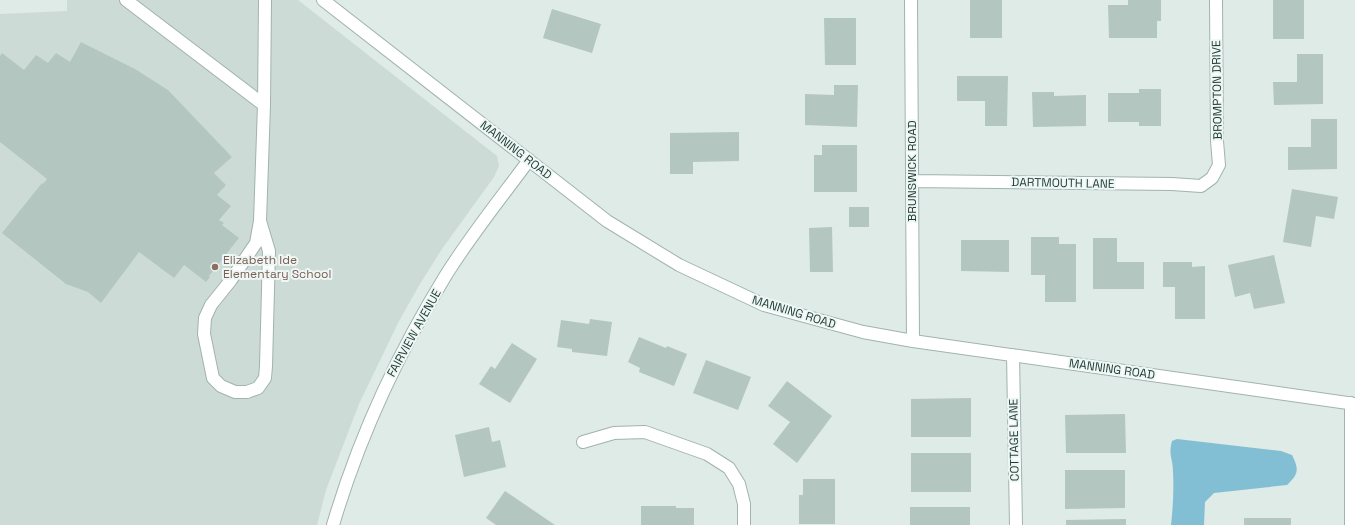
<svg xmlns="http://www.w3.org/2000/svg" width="1355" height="525" font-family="'Space Grotesk',sans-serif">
<rect width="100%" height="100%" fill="#deebe7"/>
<path fill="#cddbd6" d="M67,0h231l199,156 2,10 -5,11 -52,72 -22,35 -22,39 -39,81 -33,86 -9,35h-317v-511l67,-3z"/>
<path fill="#83bfd4" d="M1177,439l104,12 11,4c7,14 7,19 -5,30l-73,8 -9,9 -1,23h-33c2,-18 3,-35 2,-53 0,-14 -5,-16 -1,-31z"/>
<path fill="#b4c6c0" d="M970,0h32v38h-32z
M1128,0h33v21h-4v17h-48l-1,-33h20z
M1273,0h31v39h-31z
M552,9l49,15 -9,29 -49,-15z
M824,18h32v47h-31z
M81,42l54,27 33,21 64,67 -18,16 12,12 -9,10 14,11 -12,14 5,3 -2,2 17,13 -30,38 1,1 -4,5 -22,-17 -10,13 -35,-26 -38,51 -13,-11 -22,-8 -64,-51 40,-50 1,1 4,-5 -47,-37v-86l2,-3 22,17 12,-15 12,8 8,-10 14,9z
M1297,54h26v50l-49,1 -1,-23h24z
M957,76h51l-1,50h-22v-25h-28z
M834,85h24l-1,42 -52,-2v-31l29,1z
M1139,89h22v37h-22v-4h-31v-29h31z
M1032,92h22v4l32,-1v31l-53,1z
M1311,119h26v50l-49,1v-23h23z
M739,132v29l-46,1v12h-23v-41z
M822,145h35v47h-43v-37h8z
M1292,189l46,8 -4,22 -18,-3 -5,31 -28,-5z
M849,207h20v20h-20z
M832,227l1,45h-23l-1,-44z
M1031,237h28v7h17v58h-31v-27h-14z
M1093,238h24v24h27v27h-51z
M961,240h48v32l-48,-1z
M1274,255l11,48 -31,6 -4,-16 -15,4 -7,-32z
M1163,262h29v5l13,-1v53h-30v-32h-12z
M590,319l22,3 -5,34 -35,-4v-3l-15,-2 4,-27 28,4z
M639,337l27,11 1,-2 20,8 -13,32 -35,-14 1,-4 -12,-6z
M512,343l25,16 -27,44 -31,-19 12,-18 4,3z
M706,360l45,17 -13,33 -45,-17z
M787,381l45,35 -35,47 -24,-19 17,-22 -22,-16z
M971,398v39h-60v-38z
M1125,414l1,39h-60l-1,-38z
M489,427l3,15 8,-2 6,27 -42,10 -9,-42z
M911,453h60v39h-60z
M1065,470h60v38l-60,1z
M803,479h32v45h-36v-29h4z
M505,491l50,34h-59l-10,-7z
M641,506h35v2h18v17h-53z
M910,507h60v18h-60z
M1244,518h47v7h-47z
M1126,519v6h-60v-5z"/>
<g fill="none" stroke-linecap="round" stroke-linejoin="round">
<defs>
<path id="minor" d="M126,0l138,105
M323,0l284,221 72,44 85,40 99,27 50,9 442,63
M911,0l2,341
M912,181l260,3 29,2 11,-8 7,-13 -2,-24 -1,-141
M260,221l9,30 -3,115 -1,12 -7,10 -11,4h-12l-14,-6 -8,-8 -9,-44 1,-16 6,-13 20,-25 25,-37 4,-22 4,-116 1,-105
M1013,355l3,170
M583,442l31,-9 31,-1 62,22 22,14 10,16 5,20v21
M333,525c26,-88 65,-172 113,-250 25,-40 55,-77 83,-115
M1351,525v-122"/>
</defs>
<use href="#minor" stroke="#a1b3af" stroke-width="14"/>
<use href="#minor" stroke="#fff" stroke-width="12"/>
</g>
<circle fill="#8d6e63" stroke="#eff7f4" stroke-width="1.5" cx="215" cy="267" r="4"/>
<g text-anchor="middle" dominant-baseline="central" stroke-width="4" stroke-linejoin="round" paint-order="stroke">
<g font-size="12" fill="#1f3c37" stroke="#eff7f4">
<text transform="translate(1217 90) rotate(-91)">BROMPTON DRIVE</text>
<text transform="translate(516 150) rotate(38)">MANNING ROAD</text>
<text transform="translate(912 171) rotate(-90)">BRUNSWICK ROAD</text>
<text transform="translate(1063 183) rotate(1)">DARTMOUTH LANE</text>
<text transform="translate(794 312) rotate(17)">MANNING ROAD</text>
<text transform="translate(414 333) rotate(-61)">FAIRVIEW AVENUE</text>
<text transform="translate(1112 369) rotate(8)">MANNING ROAD</text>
<text transform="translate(1014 440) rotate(-91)">COTTAGE LANE</text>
</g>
<g font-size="12" fill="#785e54" stroke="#eff7f4" text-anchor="start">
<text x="223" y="260">Elizabeth Ide<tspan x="223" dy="14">Elementary School</tspan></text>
</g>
</g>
</svg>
